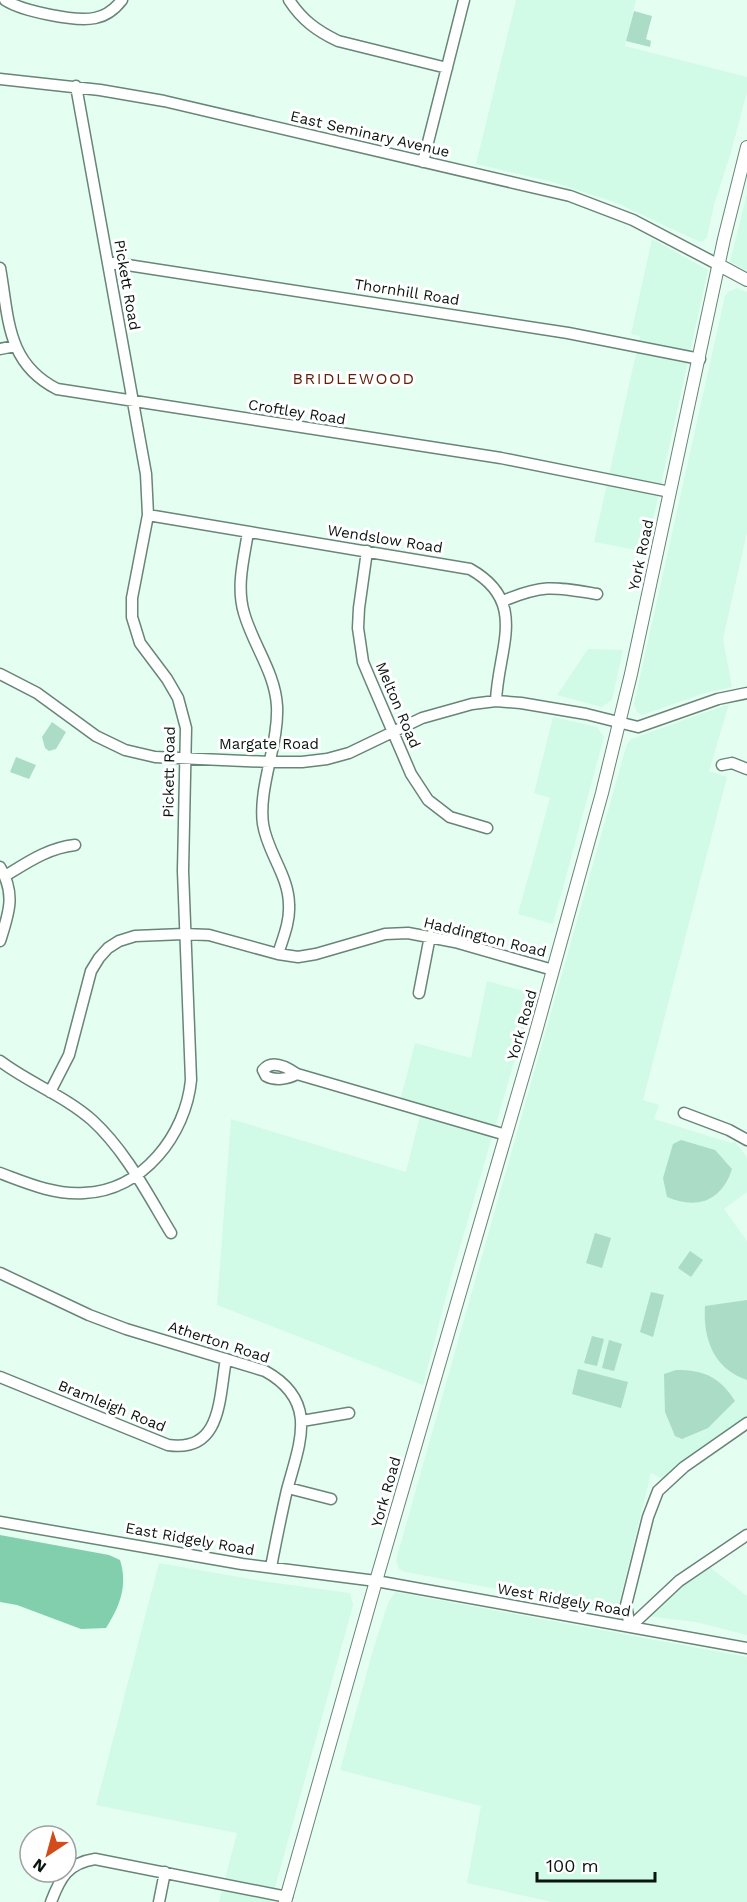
<svg xmlns="http://www.w3.org/2000/svg" width="747" height="1902" font-family="'Work Sans',sans-serif">
<rect width="100%" height="100%" fill="#e5fef2"/>
<path fill="#d1fae7" d="M516,0h120l-11,46 122,31v15l-16,60 -17,53 -7,32 -4,4 -3,1 -83,-39 -64,-21 -77,-18z
M747,194v77l-17,-9z
M652,239l56,31 -62,282 -52,-10 46,-206 -9,-2z
M737,288l10,4v240l-24,107 9,48 -27,6 -63,22 -5,-3 -3,-8 91,-408 3,-4z
M588,649l35,1 -11,50 -10,7 -45,-12z
M729,704l-20,67 18,6 -84,323 16,5 -5,14 77,24 4,-1 12,15v35l-23,17 23,32v177l-84,61 -12,-6 -34,138 -212,-39 -6,-3 -3,-9 231,-816 4,-5z
M553,717l44,10 7,10 -51,187 -35,-10 32,-116 -16,-5z
M487,981l47,13 -84,287 -27,104 -206,-80 14,-186 175,53 14,-56 -22,-7 17,-66 56,15z
M159,1563l102,18 89,12 3,12 -82,297h-52l18,-69 -141,-28z
M706,1564l41,32v39l-51,-13 -59,-7z
M395,1592l352,65v245h-195l-85,-19 14,-77 -141,-36 33,-120 15,-47z"/>
<path fill="#abdcc5" d="M634,11l18,5 -6,23 5,2 -1,6 -24,-6z
M52,722l14,10 -10,17 -7,2 -4,-3 -3,-11z
M16,757l20,8 -7,14 -19,-7z
M681,1140l34,10 17,19c-10,32 -35,41 -65,28l-4,-19 10,-34z
M595,1233l16,5 -9,30 -16,-5z
M690,1251l13,9 -12,17 -13,-9z
M651,1292l13,3 -11,42 -13,-5z
M747,1300v80c-34,-12 -44,-42 -42,-74z
M592,1336l12,3 -7,27 -13,-3z
M609,1340l13,4 -8,27 -12,-3z
M578,1369l50,13 -7,26 -49,-14z
M676,1370c28,0 44,7 59,31l-27,27 -26,11 -7,-3 -10,-24 -1,-38z"/>
<path fill="#82cfae" d="M0,1535l109,20 11,5c8,26 0,46 -14,68l-25,1 -64,-24 -17,-3z"/>
<g fill="none" stroke-linecap="round" stroke-linejoin="round">
<defs>
<path id="minor" d="M5,0c17,11 70,22 90,18 11,-2 20,-9 27,-18
M289,0c13,20 28,31 49,41l109,27
M0,79l100,11 64,11 406,95 63,24 86,45
M423,162l41,-162
M108,262l460,71 132,26
M0,268c9,50 6,95 57,121l444,69 169,34
M0,349l15,-3
M148,515l322,54c59,33 28,79 26,132
M248,532c-4,26 -12,54 -4,81 9,32 31,59 33,93 2,38 -19,81 -14,118 4,28 26,52 26,81 1,17 -6,33 -11,49
M367,551l-8,57 -1,20 5,34 8,19 40,93 17,26 22,17 37,11
M503,601c41,-17 51,-14 94,-7
M0,674l37,19 59,43 29,14 30,7 115,5h32l25,-3 22,-6 73,-35 50,-14 24,-3 25,2 65,11 52,13 80,-28 29,-6
M722,765l10,-2 15,6
M0,867c16,27 9,46 0,74
M5,876c23,-14 43,-28 70,-31
M419,993l11,-57
M0,1061c29,22 65,35 92,59 34,31 56,75 79,113
M297,1074c-9,5 -22,7 -31,2l-3,-6c9,-11 24,-3 34,4l209,61
M50,1092l19,-37 22,-84 8,-13 9,-10 11,-7 16,-5 49,-2 25,1 69,19 20,3 18,-3 69,-20 23,-1 47,9 98,28
M684,1113l45,17 18,10
M0,1173c27,10 54,22 84,20 59,-2 102,-59 107,-113l-8,-209 3,-143 -8,-30 -11,-19 -27,-36 -8,-26v-19l16,-83 -2,-41 -70,-388
M0,1273l89,42 37,14 139,42c54,30 35,71 22,119 -6,26 -11,51 -16,77
M0,1377l168,68c54,8 51,-47 58,-86
M302,1421l47,-8
M288,1488l43,11
M0,1522l242,42 134,17 371,67
M630,1627l-4,-22 22,-88 10,-26 26,-24 63,-44
M630,1627l49,-46 68,-46
M51,1902c9,-24 17,-39 44,-43l192,38
M159,1902l6,-30"/>
<path id="major" d="M719,265l28,15
M285,1902l91,-321 159,-546 67,-242 29,-119 93,-435 23,-92"/>
</defs>
<use href="#minor" stroke="#688578" stroke-width="13"/>
<use href="#major" stroke="#688578" stroke-width="14"/>
<use href="#minor" stroke="#fff" stroke-width="10"/>
<use href="#major" stroke="#fff" stroke-width="12"/>
</g>
<g text-anchor="middle" dominant-baseline="central" stroke-width="6" stroke-linejoin="round" paint-order="stroke">
<g font-size="15" fill="#0a1510" stroke="#fff">
<text transform="translate(370 134) rotate(13)">East Seminary Avenue</text>
<text transform="translate(127 285) rotate(80)">Pickett Road</text>
<text transform="translate(407 292) rotate(9)">Thornhill Road</text>
<text transform="translate(297 412) rotate(9)">Croftley Road</text>
<text transform="translate(385 539) rotate(9)">Wendslow Road</text>
<text transform="translate(641 555) rotate(-78)">York Road</text>
<text transform="translate(398 705) rotate(67)">Melton Road</text>
<text x="269" y="744">Margate Road</text>
<text transform="translate(169 772) rotate(-89)">Pickett Road</text>
<text transform="translate(485 937) rotate(14)">Haddington Road</text>
<text transform="translate(522 1025) rotate(-74)">York Road</text>
<text transform="translate(219 1342) rotate(18)">Atherton Road</text>
<text transform="translate(112 1406) rotate(22)">Bramleigh Road</text>
<text transform="translate(386 1492) rotate(-74)">York Road</text>
<text transform="translate(190 1539) rotate(10)">East Ridgely Road</text>
<text transform="translate(564 1600) rotate(10)">West Ridgely Road</text>
</g>
<g font-size="16" letter-spacing="1.5" fill="#5f1e08" stroke="#fff">
<text x="354" y="378">BRIDLEWOOD</text>
</g>
</g>
<g transform="translate(48 1854) rotate(216)"><circle r="28" fill="#ffffff" stroke="#9da19f" stroke-width="1.5"/>
<path d="M0-4.5L10 22L0 15L-10 22Z" fill="#d24b1b"/>
<text y="-9" font-size="16" font-weight="bold" text-anchor="middle" fill="#0a1510">N</text>
</g>
<path d="M537 1872v9h118v-9" fill="none" stroke="#0a1510" stroke-width="3"/>
<text x="546" y="1872" font-size="18" fill="#0a1510" stroke="#ffffff" stroke-width="4.5" paint-order="stroke">100 m</text>
</svg>
